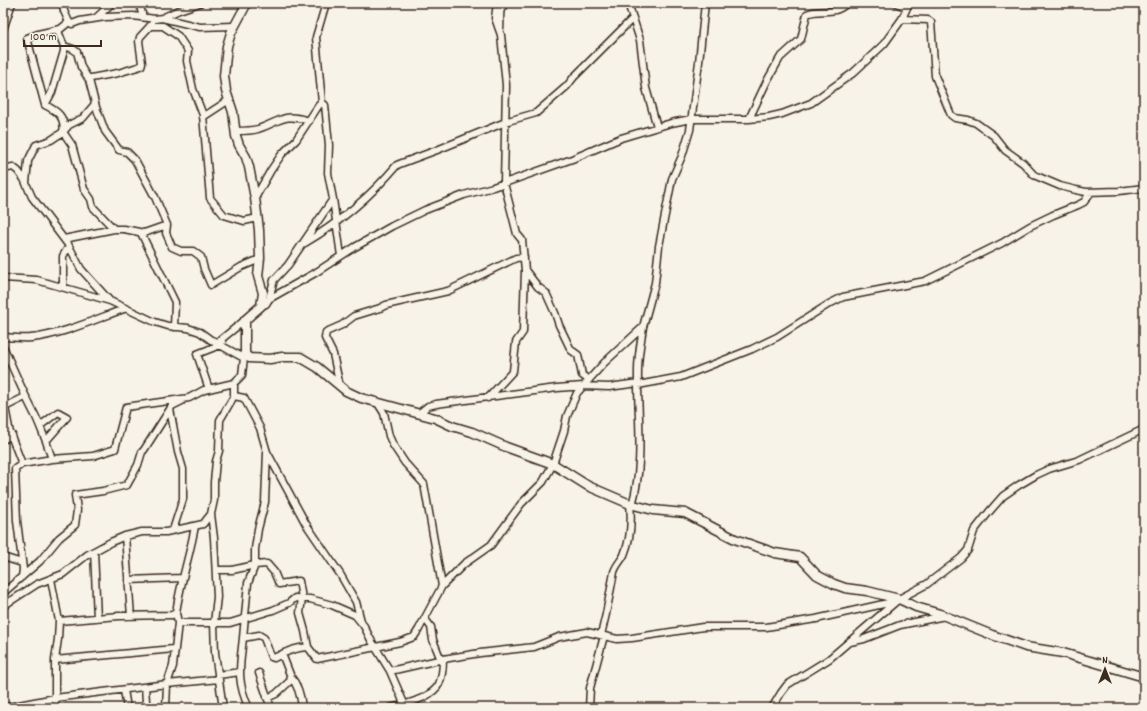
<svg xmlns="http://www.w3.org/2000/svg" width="1147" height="711" font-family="Dekko,sans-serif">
<rect width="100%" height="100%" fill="#f7f3e8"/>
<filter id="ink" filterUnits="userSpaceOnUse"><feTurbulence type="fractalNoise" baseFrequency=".025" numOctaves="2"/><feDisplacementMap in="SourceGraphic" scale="8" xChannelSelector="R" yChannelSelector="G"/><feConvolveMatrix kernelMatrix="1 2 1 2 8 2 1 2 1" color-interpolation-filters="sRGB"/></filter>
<g filter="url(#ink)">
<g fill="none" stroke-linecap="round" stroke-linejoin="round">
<defs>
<path id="minor" d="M63,3l1,8 5,11
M139,3l4,14
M628,3l12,37 6,48 11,39
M896,3l11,5
M498,10l3,-1 5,-6
M96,18l16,-15
M162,18l38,9 34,-1
M902,19l26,1 3,2 4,54 16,39 4,3 13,2 8,3 18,13 11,14 18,13 11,12 26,11 16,4 10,2 33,-1 25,-3
M150,26h13l15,10 10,15 -1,10 6,28 10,26 7,83 14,17 20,6 14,-3
M500,29c1,-7 -1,-14 1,-20
M3,30l9,-27
M64,46l9,3 4,3 4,15 8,13 7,27 9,24 14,19 8,2 8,8 20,37 12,28 -1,8 6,14 9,4h12l8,6 3,12 7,16 30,-18 19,-8
M89,80l2,-2 27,-5 23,-7 1,-3 -3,-22 1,-4 12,-13
M95,104l-12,14 -14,7 -6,7 9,13 12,44 7,10 2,8 21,22
M45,105l-18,-67 11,-4 22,-5
M203,117l26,-17
M749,119l18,-38 13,-23 21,-19 6,-25c13,-7 26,3 40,-11
M236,131c7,0 15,0 22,-2 22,-7 25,-17 51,-8
M3,169l10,-2 5,4 6,8 8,18 37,49 12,23 28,31
M26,183l2,-22 8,-16 15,-5 12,-8c3,-15 -6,-21 -18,-27l7,-13 12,-41v-5l-6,-15 11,-9 3,2 8,-3 25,-4 28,-1 22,3 7,-1 17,-8 21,-7
M255,198l16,-28 11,-16 14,-14 23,-35 3,-2
M333,199l8,57
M141,233l34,69 -1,25
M64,239l50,-10h10l20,4 23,-8
M305,243c35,-21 65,-46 92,-78l5,-2 35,-13 71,-29 28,-8 31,-27 7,-9 59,-59
M525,270l13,17 8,6 9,20 4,12 12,25 7,5 4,20 7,5
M3,278l34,2 56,16 17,5 45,21 13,4 20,2 12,4 11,8 7,2 27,-22
M63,287v-31l6,-10
M269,299l46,-26 40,-26 37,-21 33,-16 39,-15 29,-8 79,-28 49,-21 50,-15 20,-4h58l20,-2 13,-3 29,-11 42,-30 31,-29 18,-25 7,-16
M261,306l5,-2 3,-5 5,-19 14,-15 45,-66 -5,-26 1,-28 -4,-40 -3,-2 -6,-66 10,-34
M3,337c9,0 19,2 28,1 30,-3 65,-19 93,-29
M220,345l24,13
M3,346c10,23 20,46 32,69 4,8 7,17 11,26
M638,385l43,-8 71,-28 25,-12 52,-33 14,-7 82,-16 77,-38 28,-17 23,-11 25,-10 6,-3 7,-10
M340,387l-7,-33 -8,-16 1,-6 16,-7 12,-9 26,-8 6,-3 62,-14 68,-33 8,-1
M209,389l-12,-35 23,-9 2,-3
M234,396l10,2 16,30 7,24 -2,50 -7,27 -3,20v16l-7,18 -5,55 16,-3 5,3 7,19 3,1c11,-6 22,-11 34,-11
M488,398l25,-27 3,-29 7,-10 2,-62 -3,-30 -5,-6 -13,-51 2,-98 -5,-50 -6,-17 2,-15
M377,402l7,11 5,23 4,9 12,18 19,21 18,102
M3,407h2l20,-10
M5,407l5,26 12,31 -7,5 2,52 6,48 -1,8
M170,409l8,43 5,17v30l-10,31
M418,414l10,-8 8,-2 121,-16 26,-2 26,1 29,-4
M40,426l18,-14 9,5 -21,24 6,18 41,-3 22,-7 11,-42 63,-9 15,-8 30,-7
M3,440l9,-5
M267,452l39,72 34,50 16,28 5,19
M22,464l30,-5
M632,505c13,-44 5,-90 6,-135 0,-14 3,-29 5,-43
M211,514l3,24 3,59 -3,26 1,30 8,55
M125,536l6,80
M94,551l3,67
M3,557l19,6
M216,570h16l23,-5 12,-1 7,8 5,12 20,-3 3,17 -2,15 5,18 3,16 9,12 83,-17 14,-5 5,-8 23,-43 22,-22 27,-19 30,-41 22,-22 10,-18 11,-33 3,-15 10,-23 27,-30 39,-36 12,-44 4,-37 13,-67 10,-23 8,-26 9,-68 6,-59
M51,579l8,42 -1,18 -3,21v48
M128,580l54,-2
M3,593l37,-32 19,-23 16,-13 2,-15 -2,-15 28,-4 24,-6 11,-20 4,-13 2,-2 28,-44 10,-5
M3,606l34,-22 26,-10 24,-19 24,-13 14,-6 17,-4h24l37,-8 8,-10 3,-14v-18l2,-21 3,-10 1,-31 14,-24v-13l8,-8 2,-17 2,-1
M176,613l2,10h52l43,-13 16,-7 6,-5 15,1 22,6 23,10 9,11 7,14 19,31 16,37
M425,619l6,8 2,13 8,20
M59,621l60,-5 53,-1 4,-2c4,-30 14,-58 19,-87
M601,635l5,-21 8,-42c2,-7 7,-11 10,-17 7,-17 8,-32 6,-51
M243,638c-3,28 -7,43 6,70
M850,642l14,-3 36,-14 45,-9
M55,660l119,-11
M390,671l53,-12 37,-6 54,-6 25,-10 28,-5 30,7 15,-1 71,-11h63l50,-8 81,-18
M259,673l12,35
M218,675l22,-3
M291,677c7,8 10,20 11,31
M124,690l3,18
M267,698l9,-4 14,-13 1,-4 -9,-23
M3,708l52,-10 112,-14 52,-5
M142,708l4,-7 -1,-14
M166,708l1,-24 6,-18 5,-43
M390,708c14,-3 42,-10 49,-24 3,-7 4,-17 4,-25
M589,708l1,-20 14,-52
M772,708l9,-15 6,-8 42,-26 70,-60 28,-15 34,-26 7,-8 6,-19 15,-19 14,-16 16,-11 17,-10 13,-6 30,-9 65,-31"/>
<path id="tertiary" d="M247,3l-16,30 -4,13 -3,30 2,15 7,21 3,24 3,9 7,12 3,10 6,31 4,32 1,28 -2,18 5,17 -2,13 -16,14v34l4,4 21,1 12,-2h18l17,10 29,24 15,7 74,20 17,8 20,6 34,15 47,17 35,22 42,18 23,6 32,3 50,26 40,14 25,4 17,18 17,9 11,4 22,3 32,8 17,8 24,7 52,21 34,12 37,6 81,24"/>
</defs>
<use href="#minor" stroke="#3b2a1e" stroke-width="9"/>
<use href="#tertiary" stroke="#3b2a1e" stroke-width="11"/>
<use href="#minor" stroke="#f7f3e8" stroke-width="6"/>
<use href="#tertiary" stroke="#f7f3e8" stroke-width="8"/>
</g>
</g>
<rect width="1147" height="711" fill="none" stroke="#f7f3e8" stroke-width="16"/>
<rect x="8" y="8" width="1131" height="695" fill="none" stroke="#3b2a1e" stroke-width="1.5" filter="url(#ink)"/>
<g transform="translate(1105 669)" stroke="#f7f3e8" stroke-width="3" paint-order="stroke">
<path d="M0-3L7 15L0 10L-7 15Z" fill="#3b2a1e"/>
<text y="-6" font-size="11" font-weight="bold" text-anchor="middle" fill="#3b2a1e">N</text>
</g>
<path d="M24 40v6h77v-6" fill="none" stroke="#3b2a1e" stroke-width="2"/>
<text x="30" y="40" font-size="12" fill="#3b2a1e" stroke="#f7f3e8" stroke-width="3" paint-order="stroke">100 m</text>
</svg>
